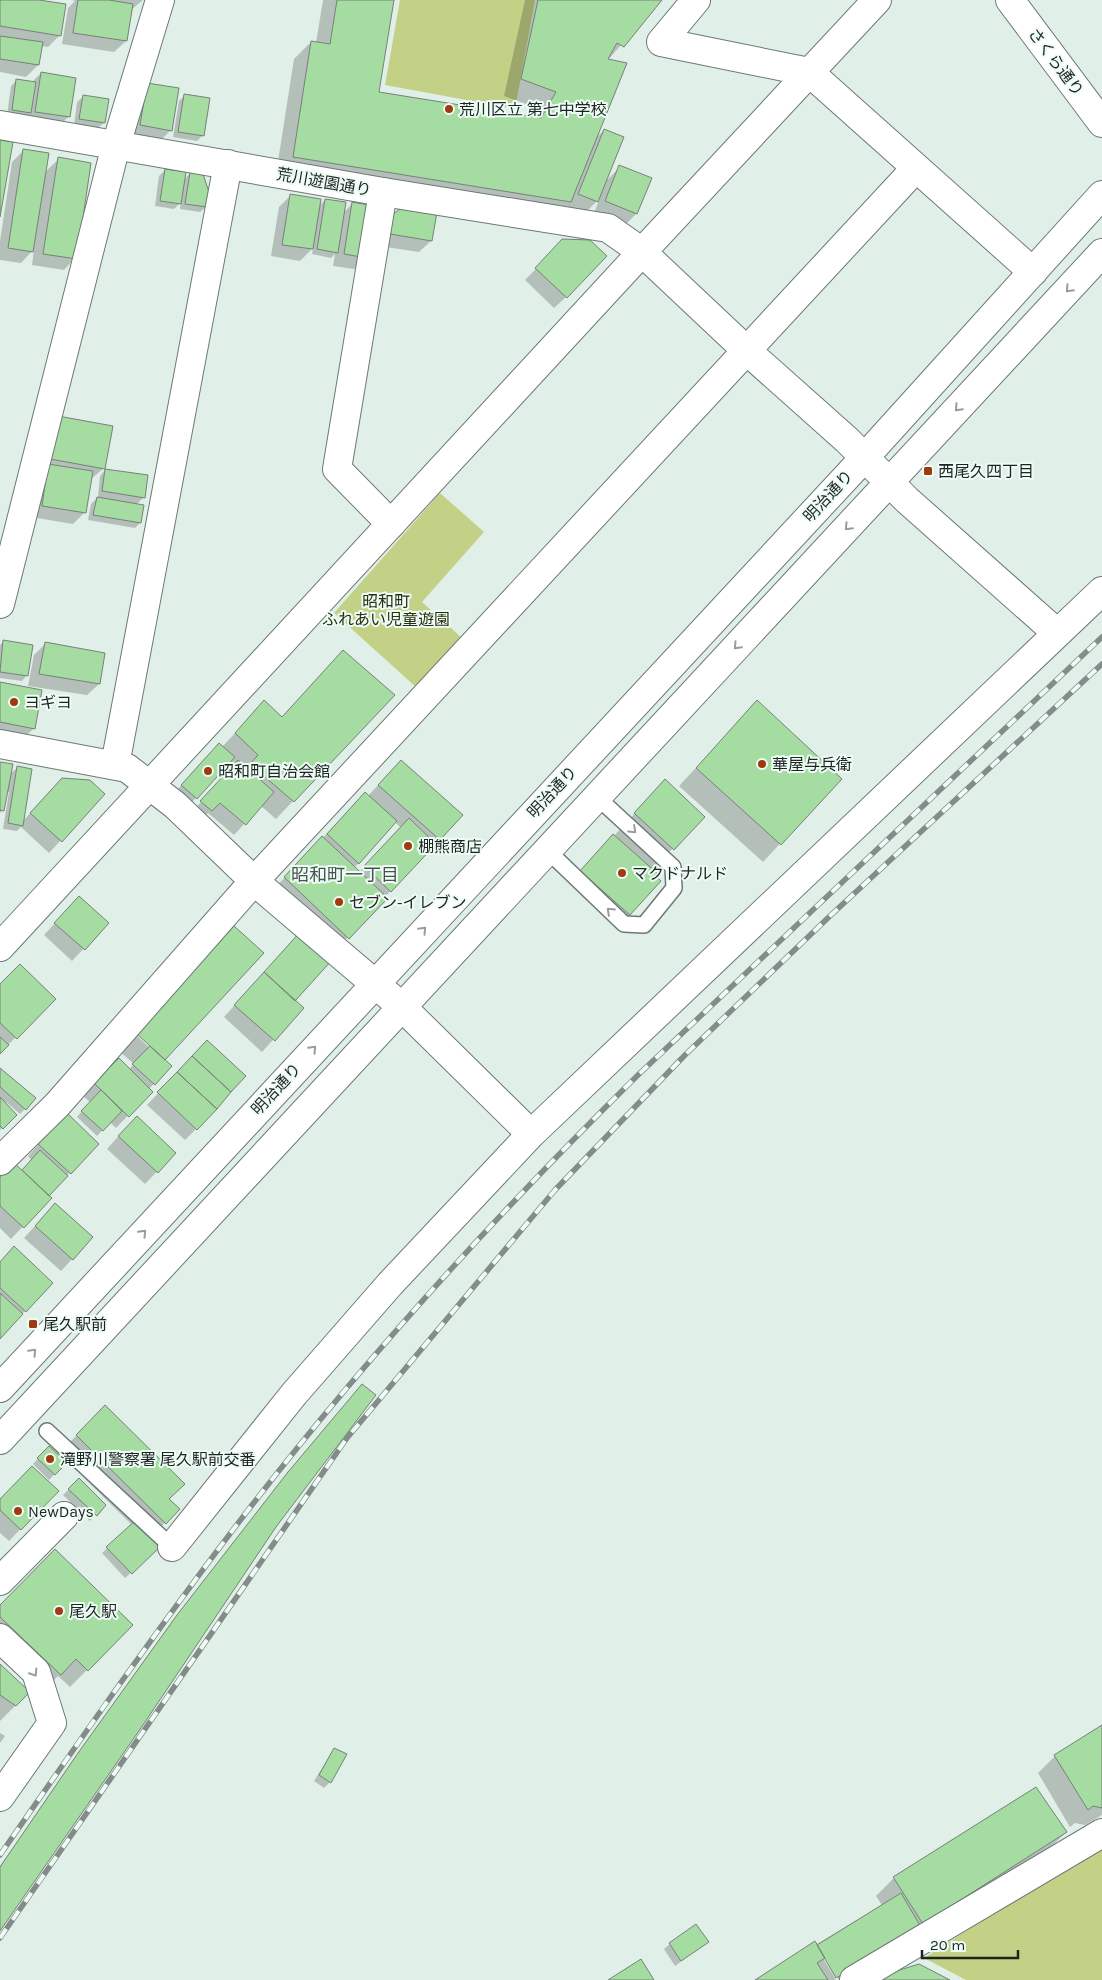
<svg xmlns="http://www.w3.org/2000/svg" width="1102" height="1980" font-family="Karla,'Noto Sans JP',sans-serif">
<rect width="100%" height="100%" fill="#e1efe9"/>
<path fill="#c3d187" d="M400,0h135l-20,109 -130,-24z
M440,493l44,39 -62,70 40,36 -45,50 -83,-75z
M1102,1844v136h-136l-42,-22z"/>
<path fill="#0003" fill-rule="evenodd" d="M0,0h36l24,35 -12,12 -7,-1 -3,19 -12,12 -26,-5z
M72,0h71l-12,10 -5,31 -12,11 -52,-8 6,-36 7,-7z
M323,0h70l-16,93 158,25 5,-9 -36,-13 21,-96h135l-52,60 -13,79 9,-9 1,52 15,-15 16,47 -11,11 -31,-12 6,-15 -15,15 -19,-7 -14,13 -276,-45 18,-115 17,-17 5,1z
M41,73l28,43 -12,12 -50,-13 4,-29 6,-6 15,2z
M147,84l24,46 -12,12 -30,-5z
M184,96l19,39 -6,6 -24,-4 6,-36z
M83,97l21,26 -6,5 -24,-3 3,-23z
M24,150l21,22 14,-13 16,99 -11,12 -32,-5 2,-16 -13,14 -21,-3v-19l12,-79z
M165,170l19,10 6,-7 16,34 -6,5 -20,-3 1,-7 -7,7 -19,-3 4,-30z
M291,195l27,12 7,-7 18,13 10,-10 12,54 -11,12 -21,-3 2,-12 -4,4 -19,-4 1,-6 -13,13 -29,-5 8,-49z
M382,227l49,14 -12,11 -40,-6z
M563,241l3,56 -12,11 -29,-28z
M47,429l57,39 -14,12 -5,32 -12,12 -42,-7z
M105,470l39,27 -8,8 4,18 -5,5 -47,-8 3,-16 7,-7 2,-21z
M3,642l24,33 -5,6 -22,-3v-33z
M45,644l54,40 -12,11 -59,-9 6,-31z
M343,651l50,44 -117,124 -15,-13 -27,29 -26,-22 -9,9 -9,-8 44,-48 -5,-5 -44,49 -14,-13 36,-41 12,-12 3,3 42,-45 17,16z
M0,684l34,44 -12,12 -22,-4z
M757,702l83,77 -77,83 -84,-76z
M0,763l9,12 8,-7 6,53 27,-30 54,3 -55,59 -28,-26 -4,4 -14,-2 6,-37h-3l-3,18 -3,3z
M389,773l72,42 -130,140 -63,-60 86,-90 14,-9zM395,822l6,6 -42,44 -5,-4z
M665,781l38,36 -51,53 -22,44 -12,12 -48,-43z
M68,909l40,14 -36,38 -28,-26z
M290,944l3,57 9,7 -40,44 -38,-35z
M217,945l-54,115 7,6 -21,23 2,3 -35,36 -6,-6 -13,14 -20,-19 13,-15 -7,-6 36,-36 9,10 6,-6 -15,-13 16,-17 15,14 1,-2z
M0,985l54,14 -54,54z
M196,1053v76l-11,11 -38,-35z
M0,1069l25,40 -5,5 -14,-12 -2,2 11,11 -15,15z
M55,1127l42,17 -49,52 2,2 -39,41 -11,-11v-51l22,-5 10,-11 -4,-5z
M125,1129l50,24 -30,31 -38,-35z
M44,1216l48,22 -31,33 -37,-33z
M0,1263l52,20 -52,54z
M105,1407l63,92 10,10 -27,28 3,15 -29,26 -23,-25 30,-28 -73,-72z
M49,1447l16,16 -16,17 -16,-16z
M79,1480l26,25 -15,16 -27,-26z
M57,1491l-48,50 -9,-8v-33z
M275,1527l-275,402v-63l172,-244z
M55,1550l32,120 -17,17 -12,-11 -15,16 -43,-41v-45z
M0,1666l16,39 -16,16z
M1102,1727v88l-17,10 -10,-2 -5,4 -32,-54 17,-17z
M0,1733l5,3 -5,7z
M334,1749l-4,33 -6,6 -10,-7z
M1036,1789l30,43 -17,17 -210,131 -14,-24 -2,2 13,22h-79l125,-75 -6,-9 18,-18z
M707,1942l-32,24 -11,-17 6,-5z"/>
<path fill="#a4dca1" stroke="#788178" d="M0,0h39l27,4 -5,32 -61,-10z
M78,0h31l24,4 -6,37 -54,-8z
M337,0h57l-15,92 162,26 15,-26 -35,-13 17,-79h124l-38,47 -7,-4 -9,16 19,4 -56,139 -278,-45 18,-116 19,3z
M0,36l43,6 -4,23 -39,-6z
M41,72l35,6 -6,39 -35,-5z
M16,79l20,3 -5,31 -19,-3z
M147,83l32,5 -7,43 -32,-6z
M184,94l26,4 -6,38 -26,-4z
M83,95l26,4 -4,24 -26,-4z
M604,129l20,8 -26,65 -20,-8z
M0,140l13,2 -13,75z
M23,149l26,4 -16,99 -25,-4z
M58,157l33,6 -14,96 -34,-5z
M619,165l33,13 -15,36 -32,-13z
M165,169l21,3 -5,32 -21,-3z
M190,172l13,2 6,18 -2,15 -22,-3z
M290,194l31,5 -8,50 -31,-4z
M325,199l21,3 -8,51 -21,-4z
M352,202l22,4 -7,52 -23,-4z
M403,207l34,5 -5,29 -42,-7 3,-20z
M562,239l28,1 17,16 -40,42 -32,-30z
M58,416l55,10 -8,43 -55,-10z
M48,464l45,7 -7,42 -44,-7z
M105,469l43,6 -3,23 -43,-7z
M97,497l47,8 -3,18 -48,-8z
M3,640l30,5 -5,31 -28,-4z
M45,642l60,11 -5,31 -61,-10z
M343,650l52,45 -101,107 -44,-38 8,-9 -23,-22 29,-33 18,17z
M0,682l42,8 -7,39 -35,-7z
M757,700l85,79 -61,66 -85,-77z
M219,743l16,14 -38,42 -16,-14z
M238,760l36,32 -28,33 -26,-22 -8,8 -12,-10z
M401,760l62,55 -23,25 -62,-55z
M0,762l13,2 -9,47 -4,-1z
M17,766l15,3 -9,57 -15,-3z
M62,778l28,2 15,14 -43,48 -32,-29z
M665,779l40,38 -31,33 -40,-37z
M365,792l32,29 -38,43 -32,-30z
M409,818l27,26 -45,48 -27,-26z
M613,834l44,39 -2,2 6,6 -31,34 -50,-44z
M322,836l66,62 -39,41 -65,-62z
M79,896l30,27 -24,27 -31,-27z
M234,926l30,27 -99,107 -29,-27z
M301,931l31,29 -37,41 -31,-29z
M20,964l36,35 -39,40 -17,-16v-39z
M264,972l40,36 -29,33 -41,-36z
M0,1037l9,8 -9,9z
M207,1040l39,36 -15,16 -39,-36z
M150,1046l22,20 -17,19 -23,-21z
M192,1056l39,36 -14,17 -40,-37z
M119,1058l34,34 -24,25 -35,-34z
M0,1068l36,30 -10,12 -26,-23z
M177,1072l40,37 -20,21 -40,-38z
M101,1090l21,21 -19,20 -22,-20z
M0,1097l17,18 -14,14 -3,-3z
M67,1113l32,31 -28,30 -33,-30z
M137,1116l39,37 -18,20 -40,-37z
M40,1150l28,26 -19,20 -27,-26z
M13,1162l39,36 -28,30 -24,-22v-29z
M55,1203l38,34 -20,23 -38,-34z
M14,1246l39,37 -27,29 -26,-24v-26z
M0,1293l23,21 -23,25z
M362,1384l14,11 -100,132 -133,198 -143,206v-64l78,-114 99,-138 111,-143z
M105,1405l80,79 -16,15 11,10 -14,15 -90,-89z
M49,1446l18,17 -12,12 -18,-17z
M32,1466l27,25 -38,39 -21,-20v-11z
M79,1478l27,27 -9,11 -29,-27z
M137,1519l24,27 -29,28 -26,-27z
M55,1549l78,76 -45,46 -12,-12 -15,16 -61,-58v-12z
M0,1664l30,28 -14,14 -16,-11z
M1102,1725v83l-9,-2 -5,4 -34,-55z
M334,1748l13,6 -16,29 -12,-8z
M1036,1787l31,45 -144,92 -30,-47z
M901,1893l20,34 -85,51 -19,-33z
M696,1924l13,18 -28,19 -12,-18z
M815,1941l10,17 -8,5 11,17h-73z
M641,1959l13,21h-46z
M919,1964l31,16h-71l1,-4z"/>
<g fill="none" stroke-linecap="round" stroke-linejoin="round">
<defs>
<path id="service" d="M548,851l76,73 20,1 30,-37 -1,-21 -76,-70
M47,1431l125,116"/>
<path id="minor" d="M696,0l-35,42 148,30 224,200
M877,0l-235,252 104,98 101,90 60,60 150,133
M383,192l-46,277 54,55
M0,604l116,-459 44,-145
M0,744l127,24 48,37 79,76 147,125 130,128
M115,765l113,-601
M0,1161l57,-56 197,-224 662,-713
M172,1547l122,-153 96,-110 141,-150 571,-543
M0,1581l64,-65
M0,1638l36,34 16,51 -52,74
M854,1980l248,-147"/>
<path id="tertiary" d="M1010,0l92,123
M0,125l383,67 225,36 34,24 -642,695"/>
<path id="primary" d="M0,1388l865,-931 237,-262
M0,1440l1102,-1187"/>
</defs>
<use href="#service" stroke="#6d7974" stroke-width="18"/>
<use href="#minor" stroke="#6d7974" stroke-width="30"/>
<use href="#tertiary" stroke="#6d7974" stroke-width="30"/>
<use href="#primary" stroke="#6d7974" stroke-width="30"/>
<use href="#service" stroke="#fff" stroke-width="15"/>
<use href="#minor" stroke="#fff" stroke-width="28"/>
<use href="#tertiary" stroke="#fff" stroke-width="28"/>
<use href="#primary" stroke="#fff" stroke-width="28"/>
<defs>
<path id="rail" d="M0,1855c82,-118 164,-236 252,-350 118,-152 249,-295 386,-430l464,-438
M0,1938l347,-500 208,-248 130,-135 146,-140 271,-251"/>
</defs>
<use href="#rail" stroke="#838c88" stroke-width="5.5"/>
<use href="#rail" stroke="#eefcf6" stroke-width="4" stroke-dasharray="11" stroke-linecap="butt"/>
</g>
<defs><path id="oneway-chevron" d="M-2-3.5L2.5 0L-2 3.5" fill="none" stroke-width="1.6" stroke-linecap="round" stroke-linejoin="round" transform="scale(1.25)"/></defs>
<g stroke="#9a9c9c">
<use href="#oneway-chevron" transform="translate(1069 289) rotate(133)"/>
<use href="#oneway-chevron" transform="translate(958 408) rotate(133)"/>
<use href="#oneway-chevron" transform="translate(848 527) rotate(133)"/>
<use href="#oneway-chevron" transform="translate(737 646) rotate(133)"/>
<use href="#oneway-chevron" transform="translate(633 830) rotate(43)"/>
<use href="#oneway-chevron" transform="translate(610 911) rotate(-137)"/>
<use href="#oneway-chevron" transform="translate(423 930) rotate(-47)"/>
<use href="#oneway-chevron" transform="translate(313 1049) rotate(-47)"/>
<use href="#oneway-chevron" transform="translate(143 1233) rotate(-47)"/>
<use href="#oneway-chevron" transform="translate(33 1352) rotate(-47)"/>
<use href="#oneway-chevron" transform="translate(34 1673) rotate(57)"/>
</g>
<g fill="#a03a10" stroke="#eefcf6" stroke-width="2">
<circle cx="449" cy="109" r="5"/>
<rect x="923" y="466" width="10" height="10" rx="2.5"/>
<circle cx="14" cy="702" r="5"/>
<circle cx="762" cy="764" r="5"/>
<circle cx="208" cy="771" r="5"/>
<circle cx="408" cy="846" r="5"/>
<circle cx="622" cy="873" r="5"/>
<circle cx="339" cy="902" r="5"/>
<rect x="28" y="1319" width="10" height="10" rx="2.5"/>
<circle cx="50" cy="1459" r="5"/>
<circle cx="18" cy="1511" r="5"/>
<circle cx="59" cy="1611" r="5"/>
</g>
<g text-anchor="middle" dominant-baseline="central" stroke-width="4" stroke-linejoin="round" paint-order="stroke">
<g font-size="16" fill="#1f2422" stroke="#eefcf6">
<text transform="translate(1056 62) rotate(53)">さくら通り</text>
<text transform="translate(324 182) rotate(10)">荒川遊園通り</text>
<text transform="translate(828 496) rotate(-47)">明治通り</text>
<text transform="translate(552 792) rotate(-47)">明治通り</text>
<text transform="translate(276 1089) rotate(-47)">明治通り</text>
</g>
<g font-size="16" fill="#1f2422" stroke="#eefcf6" text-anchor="start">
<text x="459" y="109">荒川区立 第七中学校</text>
<text x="938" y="471">西尾久四丁目</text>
<text x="24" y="702">ヨギヨ</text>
<text x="772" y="764">華屋与兵衛</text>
<text x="218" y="771">昭和町自治会館</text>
<text x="418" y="846">棚熊商店</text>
<text x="632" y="873">マクドナルド</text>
<text x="349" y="902">セブン-イレブン</text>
<text x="43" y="1324">尾久駅前</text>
<text x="60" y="1459">滝野川警察署 尾久駅前交番</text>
<text x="28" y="1511">NewDays</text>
<text x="69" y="1611">尾久駅</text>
</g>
<g font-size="16" fill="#292e0e" stroke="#eefcf6">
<text x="386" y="601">昭和町<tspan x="386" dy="18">ふれあい児童遊園</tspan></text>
</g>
<g font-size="18" fill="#48534f" stroke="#eefcf6">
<text x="345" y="875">昭和町一丁目</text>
</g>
</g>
<path d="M922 1950v8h96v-8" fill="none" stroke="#1f2422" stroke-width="2.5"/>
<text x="930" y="1950" font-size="15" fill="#1f2422" stroke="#eefcf6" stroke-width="4" paint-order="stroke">20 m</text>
</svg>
